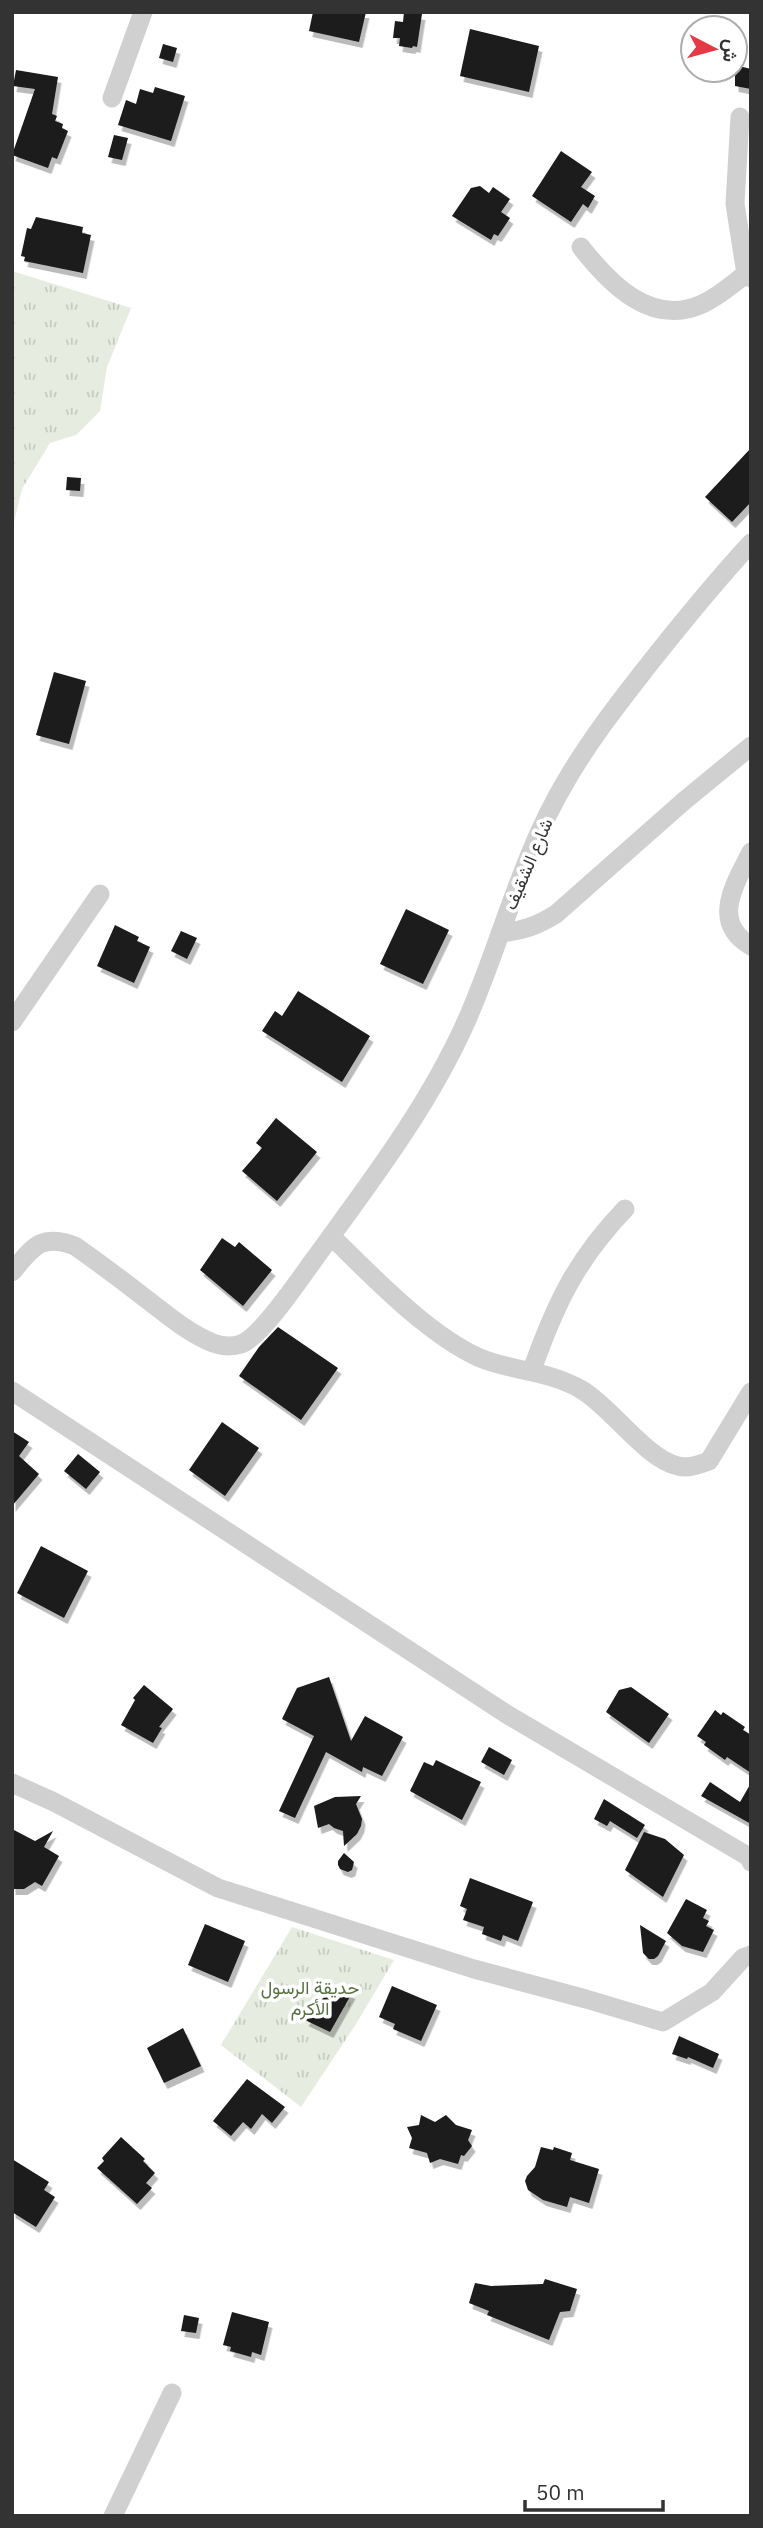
<svg xmlns="http://www.w3.org/2000/svg" width="763" height="2528" font-family="'IBM Plex Sans',Vazirmatn,sans-serif">
<defs>
<pattern id="park-tufts" width="24" height="20" patternUnits="userSpaceOnUse" patternTransform="scale(1.75)"><rect width="24" height="20" fill="#e6ecdf"/><path d="M3 7l-1-3M5 7V3M7 7l1-3M15 17l-1-3M17 17v-4M19 17l1-3" fill="none" stroke="#c6cbc0"/></pattern>
<filter id="shadow"><feDropShadow dx="3.5" dy="6" stdDeviation="0" flood-color="#0004"/></filter>
</defs>
<rect width="100%" height="100%" fill="#fff"/>
<path fill="url(#park-tufts)" d="M12,271l119,37 -24,59 -7,44 -24,24 -26,8 -28,46 -10,41z
M292,1927l102,33 -38,64 -55,83 -80,-62z"/>
<path fill="#1a1a1a" filter="url(#shadow)" d="M313,12h53l-7,30 -50,-11z
M404,12l18,2 -5,33 -4,-1 -1,2 -13,-2 1,-8h-7l2,-17 8,1z
M470,29l69,17 -10,46 -69,-16z
M163,44l14,4 -4,14 -14,-4z
M735,65l16,4v20l-16,-3z
M16,70l42,7 -6,37 5,2 -2,5 8,3 -1,4 6,3 -11,28 -5,-2 -4,11 -36,-13 23,-66 -22,-3z
M155,87l30,9 -14,45 -53,-16 8,-25 10,4 4,-15 13,4z
M114,135l14,3 -6,22 -14,-3z
M561,151l31,21 -11,15 14,9 -7,12 -5,-4 -12,18 -39,-26z
M480,186l9,7 4,-6 17,12 -9,13 9,6 -12,18 -4,-2 -3,6 -39,-24 19,-28z
M36,217l47,10 -1,6 9,2 -8,38 -59,-12 1,-4 -4,-1 6,-28 4,1z
M751,448v54l-19,20 -27,-25z
M67,477l14,1 -1,13 -14,-1z
M54,672l32,9 -17,63 -33,-9z
M406,909l43,21 -26,54 -43,-20z
M115,925l24,12 -2,4 13,6 -16,36 -37,-17z
M181,931l16,7 -10,21 -16,-8z
M298,991l72,45 -28,46 -80,-51 13,-20 7,5z
M276,1118l41,34 -40,49 -35,-30 20,-23 -6,-5z
M222,1238l13,9 4,-5 33,28 -29,36 -43,-36z
M278,1327l60,41 -37,52 -62,-44 20,-29z
M222,1422l37,26 -34,48 -36,-26z
M12,1431l17,11 -10,14 20,18 -27,32z
M78,1454l22,18 -14,17 -22,-18z
M41,1546l47,25 -24,47 -47,-25z
M329,1677l22,64 14,-25 38,21 -21,39 -19,-9 -1,5 -36,-20 -31,66 -16,-7 35,-75 -32,-17 15,-31z
M144,1685l29,24 -14,18 3,1 -9,15 -32,-18 14,-25 -2,-2z
M631,1687l38,27 -20,29 -43,-31 13,-22z
M715,1710l6,5 2,-3 22,15 -2,3 8,5v38l-24,-16 -2,3 -21,-15 2,-3 -9,-6z
M489,1747l23,13 -8,15 -23,-13z
M436,1760l45,22 -19,38 -52,-29 14,-29 9,4z
M710,1782l30,20 11,-19v41l-50,-28z
M361,1796l-5,8 6,15 -1,7 -4,8 -13,12 -1,-15 -9,-3 -5,-4 -11,4 -4,-22 21,-9z
M604,1799l41,26 -8,13 -27,-17 -3,5 -13,-7z
M12,1829l23,12 18,-10 -9,16 15,9 -17,30 -7,-4 -11,7h-12z
M644,1832l21,7 19,16 -21,42 -38,-27z
M344,1853l10,9 -2,8 -4,2 -8,-3 -2,-4v-4z
M470,1878l63,24 -15,39 -15,-6 -2,6 -19,-7 2,-7 -21,-7 4,-11 -7,-3z
M686,1899l21,11 -4,8 6,3 -3,5 8,4 -11,22 -21,-6 -15,-13z
M205,1924l40,17 -17,41 -40,-17z
M640,1925l26,16 -8,15 -4,3h-5l-6,-6z
M333,1986l19,7 -22,39 -25,-12z
M392,1986l45,19 -16,36 -28,-12 2,-5 -16,-7z
M183,2028l18,38 -37,17 -17,-35z
M679,2036l40,18 -6,14 -25,-11 -1,2 -15,-5z
M247,2079l38,28 -13,16 -10,-9 -11,15 -8,-7 -12,14 -18,-15z
M421,2115l14,7 11,-7 10,10 16,5 -4,10 4,6 -8,10 -3,-1 -3,9 -18,-5 -10,4 -3,-10 -18,-5 3,-10 -5,-11 12,-2z
M121,2137l24,22 -2,2 12,12 -9,10 6,5 -15,16 -40,-36 7,-7 -2,-3z
M541,2147l12,3 1,-3 18,6 -2,7 29,9 -10,34 -19,-6 -3,10 -24,-7 -15,-10 -3,-9 2,-5 8,-9z
M12,2159l37,23 -5,8 11,7 -19,30 -24,-15z
M545,2279l32,10 -7,22 -10,1 -11,28 -62,-25 2,-4 -20,-8 6,-20 16,3 52,-2z
M232,2312l37,10 -8,33 -9,-3 -1,5 -21,-6 1,-4 -8,-2z
M184,2315l15,3 -3,15 -15,-2z"/>
<g fill="none" stroke-linecap="round" stroke-linejoin="round">
<path stroke="#d0d0d0" stroke-width="19" d="M112,98l31,-86
M740,117l-5,87 11,70 5,4
M581,247c28,36 69,79 119,58 17,-7 31,-20 46,-31
M751,852c-16,32 -41,70 0,94
M500,933c22,-2 37,-7 56,-19l128,-113 67,-55
M12,1022l88,-128
M331,1236c41,40 97,99 149,122 34,14 68,12 102,32 30,18 64,69 96,76 11,3 22,-2 31,-5l42,-69
M12,1272c21,-25 29,-39 63,-26 24,17 47,34 70,52 21,16 43,35 68,45 8,3 19,4 28,1 20,-7 58,-64 72,-83 55,-76 114,-152 153,-239 35,-79 55,-166 100,-241 23,-40 52,-77 80,-113 34,-43 68,-85 105,-125
M532,1370c23,-65 44,-110 93,-161
M12,1391l496,324 241,142 2,5
M12,1783l42,19 164,86 256,81 112,30 77,23 49,-30 31,-34 8,-3
M113,2516l59,-123"/>
</g>
<g text-anchor="middle" dominant-baseline="central" stroke-width="7" stroke-linejoin="round" paint-order="stroke">
<g font-size="18" fill="#333" stroke="#fff">
<text transform="translate(528 864) rotate(-67)">شارع الشقيف</text>
</g>
<g font-size="18" fill="#56703f" stroke="#fff">
<text x="310" y="1987">حديقة الرسول<tspan x="310" dy="21">الأكرم</tspan></text>
</g>
</g>
<rect width="763" height="2528" fill="none" stroke="#333333" stroke-width="28"/>
<g transform="translate(714 49) rotate(96)"><circle r="33" fill="#ffffff" stroke="#adadad" stroke-width="2"/>
<path d="M0-5L12 26L0 18L-12 26Z" fill="#e63946"/>
<text y="-10" font-size="19" font-weight="bold" text-anchor="middle" fill="#333333">ش</text>
</g>
<path d="M525 2500v10h138v-10" fill="none" stroke="#333333" stroke-width="3.5"/>
<text x="536" y="2500" font-size="21" fill="#333333" stroke="#ffffff" stroke-width="5" paint-order="stroke">50 m</text>
</svg>
